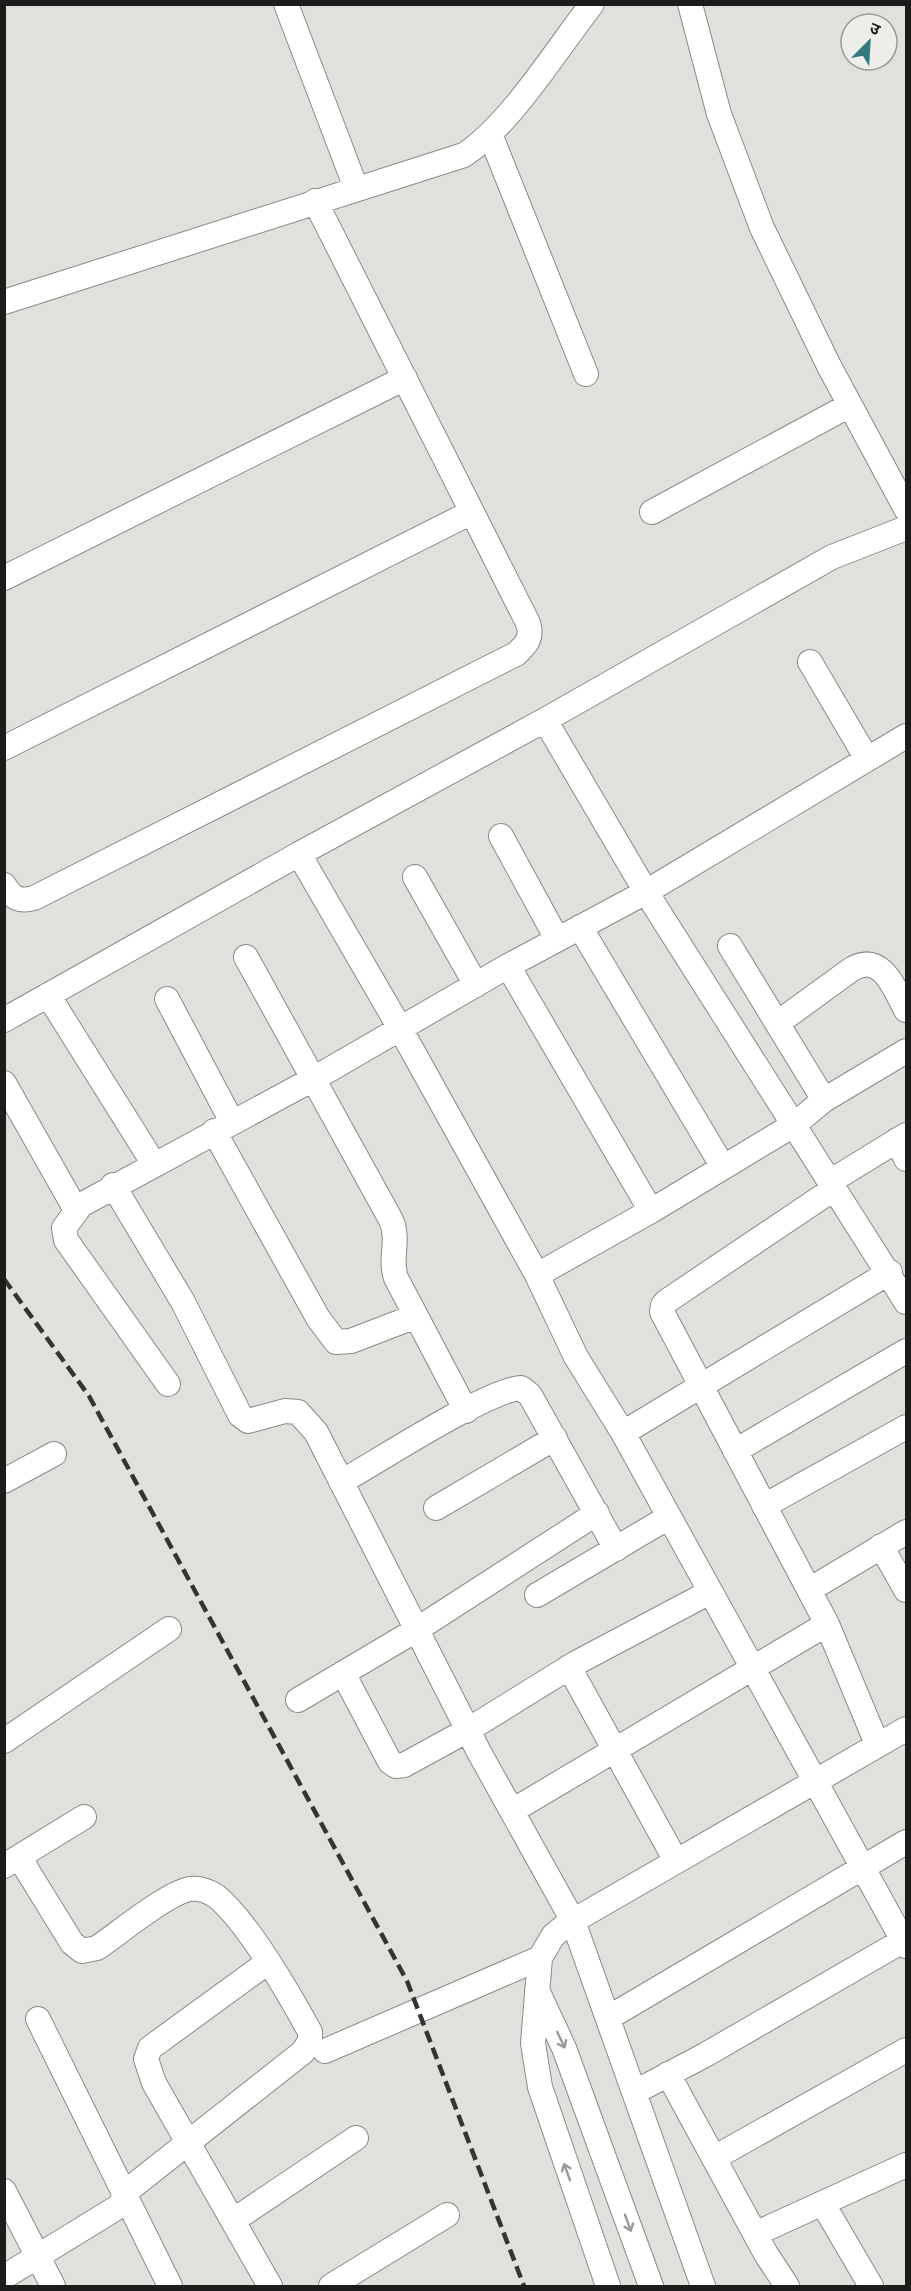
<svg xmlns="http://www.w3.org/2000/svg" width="911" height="2291" font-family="Roboto,'Noto Sans Devanagari',sans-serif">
<rect width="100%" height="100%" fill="#e0e0dd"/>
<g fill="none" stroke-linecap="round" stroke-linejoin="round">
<defs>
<path id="minor" d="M286,4l70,184
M690,4l29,110 43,114 67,138 77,143
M490,134l96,240
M4,302l460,-147c47,-31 92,-105 128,-151
M652,512l198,-107
M906,528l-74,29 -287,163 -246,134 102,176 136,245 39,82 47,76 283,513
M4,578l401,-200
M810,662l57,97
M545,720l101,172 260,410
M4,748l468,-236
M501,836l56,103
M415,877l61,108
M4,885c8,13 15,17 30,13l482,-244c10,-9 17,-16 12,-31l-213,-422
M580,927l143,240
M730,946l94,154
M246,957l145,263c9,20 -2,38 5,58l70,133
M508,966l143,245
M48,995l106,169
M167,999l65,123
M4,1020l295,-166
M779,1022l73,-53c30,-17 42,19 54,41
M4,1083l72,127
M214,1131l104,187 18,24 15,-1 65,-25
M897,1140l9,19
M831,1181l75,-46
M113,1185l70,117 57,113 8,6 37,-10 13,1 18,20 163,320 94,169 130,365
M537,1275l114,-64 144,-87 29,-24 82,-49
M168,1384l-102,-144 -2,-12 17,-23 234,-127 193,-112 138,-74 260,-156
M623,1433l267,-161
M735,1451l171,-100
M4,1481l50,-27
M341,1482c36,-20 146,-92 180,-94l9,7 86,154
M764,1506l142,-79
M436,1508l119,-70
M881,1546l25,44
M809,1590l97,-58
M537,1595l132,-78
M827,1624l50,120
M569,1667l107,194
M343,1673l47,89 6,4 8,-1 64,-35 108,-67 134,-71
M298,1700l118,-70 181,-117
M4,1741l165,-112
M512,1811l315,-187 -165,-312 1,-7 4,-4 168,-113
M19,1857l53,86 10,8 15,-3c21,-14 70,-55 93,-59 9,-1 18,2 26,7 31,25 74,99 94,136v9l-7,11 -180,142
M4,1866l80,-49
M268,1962l-118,86 -4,11 8,24 116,203
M537,1990l27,58 87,238
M608,2018l298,-176
M38,2019l132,267
M325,2051l215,-93
M668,2074l98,180 21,32
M635,2092l70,-37 201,-116
M714,2158l192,-108
M4,2191l49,95
M823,2204l48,82
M234,2220l122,-82
M755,2234l151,-69
M4,2277l122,-75
M331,2286l116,-71
M608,2286l-68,-199 -7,-44 7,-85 13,-22 13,-11 340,-196"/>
</defs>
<use href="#minor" stroke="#898986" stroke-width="26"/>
<use href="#minor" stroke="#fff" stroke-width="24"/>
<path stroke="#353433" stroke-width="4.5" stroke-dasharray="12 6" stroke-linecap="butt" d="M4,1279l85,117 318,585 117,305"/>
</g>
<defs><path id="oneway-shaft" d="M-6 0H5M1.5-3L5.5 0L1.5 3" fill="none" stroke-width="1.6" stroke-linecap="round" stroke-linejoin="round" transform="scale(1.5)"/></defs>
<g stroke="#999998">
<use href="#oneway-shaft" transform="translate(561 2040) rotate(65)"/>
<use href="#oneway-shaft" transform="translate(567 2172) rotate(-110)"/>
<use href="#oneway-shaft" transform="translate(628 2223) rotate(70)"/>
</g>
<rect width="911" height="2291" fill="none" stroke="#1d1c1b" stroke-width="12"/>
<g transform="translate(869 42) rotate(24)"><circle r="28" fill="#ededea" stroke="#9a9997" stroke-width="1.5"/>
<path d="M0-4.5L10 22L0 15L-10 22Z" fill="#307a7d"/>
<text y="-9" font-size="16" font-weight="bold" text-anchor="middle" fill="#1d1c1b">उ</text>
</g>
</svg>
